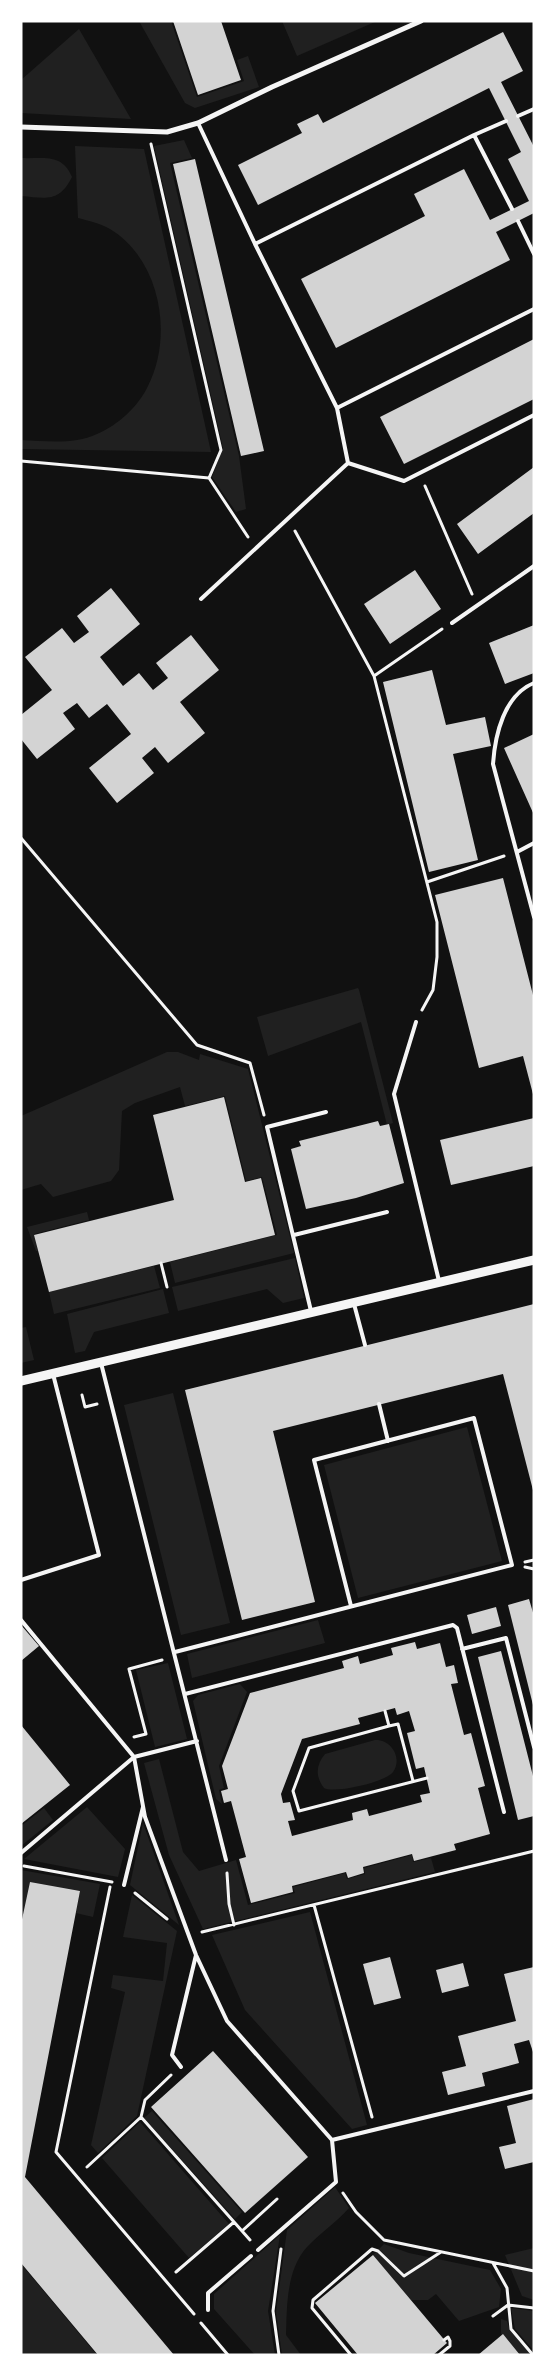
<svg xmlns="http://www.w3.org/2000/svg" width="555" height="2376" font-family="'Nunito Sans',sans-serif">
<rect width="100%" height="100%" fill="#111"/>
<path fill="#202020" d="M139,21h32l26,76 47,-16 -7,-21 11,-4 11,31 -64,21 -10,-5z
M282,21h95l-80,35z
M79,29l52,90 -110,-6v-33z
M184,140l8,18 -22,5 69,293 7,53 -10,3 -24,-35 11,-29 -69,-302z
M75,146l69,3 67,303 -190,-3v-9c24,1 53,5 76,-6 21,-9 41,-27 51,-48 26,-51 12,-127 -38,-157 -10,-6 -21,-8 -32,-11z
M21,158c23,1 41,-5 51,19 -13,26 -26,21 -51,19z
M358,988l1,2 34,133 -6,2 -26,-103 -93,34 -11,-39z
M167,1052h11l21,8 1,-6 48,15 46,184 -119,30 -5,-21 107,-27 -15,-58 -16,4 -21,-85 -40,10 -5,-19 -45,16 -13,8 -3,59 -8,11 -58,16 -12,-13 -20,6v-74z
M87,1212l2,8 -55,14 4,17h-2l-9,-24z
M295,1258l9,40 -21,5 -16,-14 -89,22 -6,-24z
M154,1266l6,22 -106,26 -5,-22z
M163,1289l6,24 -75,19 -9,19 -10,2 -8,-39z
M26,1327l8,33 -13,3v-35z
M173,1393l57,230 -49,12 -57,-230z
M467,1427l35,134 -144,37 -34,-133z
M318,1620l7,23 -133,35 -5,-24z
M168,1663l19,76 -32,8 -19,-77z
M240,1684l7,8 -28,74 5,22 -5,2 3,14 -6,-5 -23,-98 5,-6z
M375,1740c16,-1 28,18 18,32 -7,10 -59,22 -69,16 -9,-12 -8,-23 1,-34z
M159,1759l24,93 16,19 37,-11 12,45 47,-12 -2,-6 52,-14 2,6 18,-5 -1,-6 48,-13 1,7 18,-4 4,14 -232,57 -34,-74 -25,-92z
M87,1807l38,42 -7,28 -94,-18z
M44,1808l9,12 -32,26v-20z
M143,1823l36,102 -49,-40z
M21,1870l79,14 -7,33 -17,-4 4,-22 -50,-9 -9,42z
M132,1895l45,36 -40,185 -39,37 -7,-8 34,-153 -14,-4 2,-13 50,6 4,-38 -44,-6z
M310,1912l57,213 -15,4 -107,-119 -33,-75z
M152,2111l90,101 -7,7 -91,-101z
M140,2122l89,102 -40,34 -87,-100z
M335,2187l14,21c-12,14 -29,25 -42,39 -21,23 -20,60 -21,88l15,20h-19l-6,-43 11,-82z
M280,2235l-12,76 7,44h-20l-41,-46v-15z
M384,2244l25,9 81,17 11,19 -2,18 -40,14 -23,-27 -8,6h-17l-38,-45z
M534,2248v52l-12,-4 -17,-41z
M21,2264l76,91h-76z
M511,2308l23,3v40l-19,-22z
M501,2319l6,2 3,9 21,25h-11l-19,-21z"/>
<path fill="#d3d3d3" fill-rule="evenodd" d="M173,21h48l20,59 -43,15z
M503,32l20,39 -22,11 33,65v66l-38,19 14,28 -174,88 -35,-69 124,-63 -11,-22 50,-25 26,51 39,-19 -21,-42 13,-7 -32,-64 -231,117 -20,-40 64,-32 -5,-9 21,-10 5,9z
M195,159l69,292 -23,5 -68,-292z
M534,339v60l-130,65 -24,-47z
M534,467v46l-56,41 -21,-30z
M415,570l26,39 -51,35 -26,-40z
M111,588l29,36 -40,33 23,29 16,-13 14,17 15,-12 -12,-15 35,-28 28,35 -39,32 25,31 -37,30 -13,-16 -13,11 12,15 -37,30 -28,-35 42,-34 -24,-30 -18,14 -12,-15 -14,10 12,16 -38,30 -16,-20v-24l31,-25 -27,-33 37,-29 12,15 15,-11 -12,-16z
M534,625v48l-29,11 -16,-41z
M432,670l14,55 39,-8 6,29 -38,8 25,106 -49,12 -46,-190z
M534,734v81l-30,-67z
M503,878l31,121v99l-11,-42 -44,12 -44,-173z
M224,1097l21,85 16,-4 14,57 -226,57 -15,-57 140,-35 -21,-85z
M534,1118v48l-83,19 -11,-45z
M378,1121l2,5 9,-2 15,59 -48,15 -50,11 -15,-60 10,-3 -2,-5z
M534,1304v190l-31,-120 -230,57 42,171 -73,18 -57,-230z
M529,1599l5,17 -1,89 -25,-100z
M496,1607l5,19 -29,8 -5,-19z
M21,1625l18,21 -18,15z
M415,1642l2,7 23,-6 6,24 8,-2 4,18 -7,1 13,51 7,-2 14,53 -7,2 12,46 -36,10 2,6 -42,11 -2,-7 -49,13 1,6 -16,5 -2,-6 -54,14 1,6 -42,11 -12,-44 7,-2 -15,-56 -7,2 -3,-12 7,-2 -6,-23 28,-73 94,-25 -2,-7 16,-5 2,8 33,-9 -2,-7zM395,1708l2,7 12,-4 6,20 -8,2 9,36 8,-2 6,26 -10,2 2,7 -53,14 -2,-7 -15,4 1,7 -61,16 -4,-15 7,-1 -5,-18 -7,1 -2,-9 21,-55 58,-15 -2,-6z
M501,1651l33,129v36l-16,4 -40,-163z
M21,1725l49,60 -49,39z
M30,1882l50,9 -55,286 149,178h-76l-77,-92v-339z
M390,1957l11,41 -27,7 -11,-41z
M463,1963l6,23 -27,7 -6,-23z
M534,1967v88l-5,-15 -15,4 5,19 -37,10 3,13 -37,9 -6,-23 24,-6 -8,-30 58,-15 -12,-47z
M213,2051l95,106 -63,56 -94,-106z
M534,2099v63l-29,7 -6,-22 17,-4 -9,-37z
M373,2255l74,88 -14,12h-75l-43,-52z
M503,2334l17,21h-42z"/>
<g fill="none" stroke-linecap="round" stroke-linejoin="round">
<path stroke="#f5f5f5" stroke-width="3" d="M151,144l70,306 -12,28
M21,461l188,17 39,59
M425,486l47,108
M295,531l79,145
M21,838l176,207 53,18 14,52
M427,882l77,-26
M422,1010l11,-20 4,-33v-35l-63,-246 68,-47
M161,1263l6,24
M82,1395l3,12 12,-3
M525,1562l9,-2
M525,1567l9,2
M385,1711l4,15 -80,22 -16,43 6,20 128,-33
M389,1726l9,-2 15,57
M134,1737l12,-3 -17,-65 33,-9
M24,1866l88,16
M227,1873l2,31 5,21
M110,1887l-54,265 138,162
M135,1893l32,26
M314,1905l58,212
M202,1932l332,-81
M141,2117l109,123
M87,2167l54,-50 4,-17 26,-25
M343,2193l13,19 28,28 150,31
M242,2231l35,-32
M493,2263l14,25 4,41 22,26
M176,2272l58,-50
M493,2316l15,-11 26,3
M201,2323l27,32
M279,2355l-6,-44 8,-62
M351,2355l-39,-47 1,-8 59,-51 6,2 26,25 37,-24
M439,2355l11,-9v-5l-2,-4 -4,3"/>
<path stroke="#f5f5f5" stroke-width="4" d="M518,116l16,-7
M198,123l57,121
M474,135l32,-14
M512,209l-38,-74 -219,109 82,164 197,-99
M518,221l16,33
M337,408l11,55 56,18 130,-66
M201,599l147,-136
M452,623l82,-57
M534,683c-30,12 -39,52 -41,81l41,153
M517,852l17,-9
M416,1022l-22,72 45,187
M294,1235l93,-23
M354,1304l11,41
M311,1311l-44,-184 59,-15
M101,1363l125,497
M379,1404l9,37
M21,1580l78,-25 -46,-181
M21,1620l113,137 11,60 51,138 31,66 105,119 4,42 -78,68
M462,1649l44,-11 28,109
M175,1652l337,-87 -38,-147 -160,42 37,146
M185,1694l268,-69 4,3 47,184
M21,1853l113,-96 63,-16
M124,1885l19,-78
M181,2067l-9,-12 24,-100
M332,2140l202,-49
M208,2310v-17l43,-37"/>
<path stroke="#f5f5f5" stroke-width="5" d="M21,127l146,5 31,-9 74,-36 149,-66"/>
<path stroke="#f5f5f5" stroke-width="9" d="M21,1381l513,-121"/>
</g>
<rect width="555" height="2376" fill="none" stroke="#ffffff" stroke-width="45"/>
</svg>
